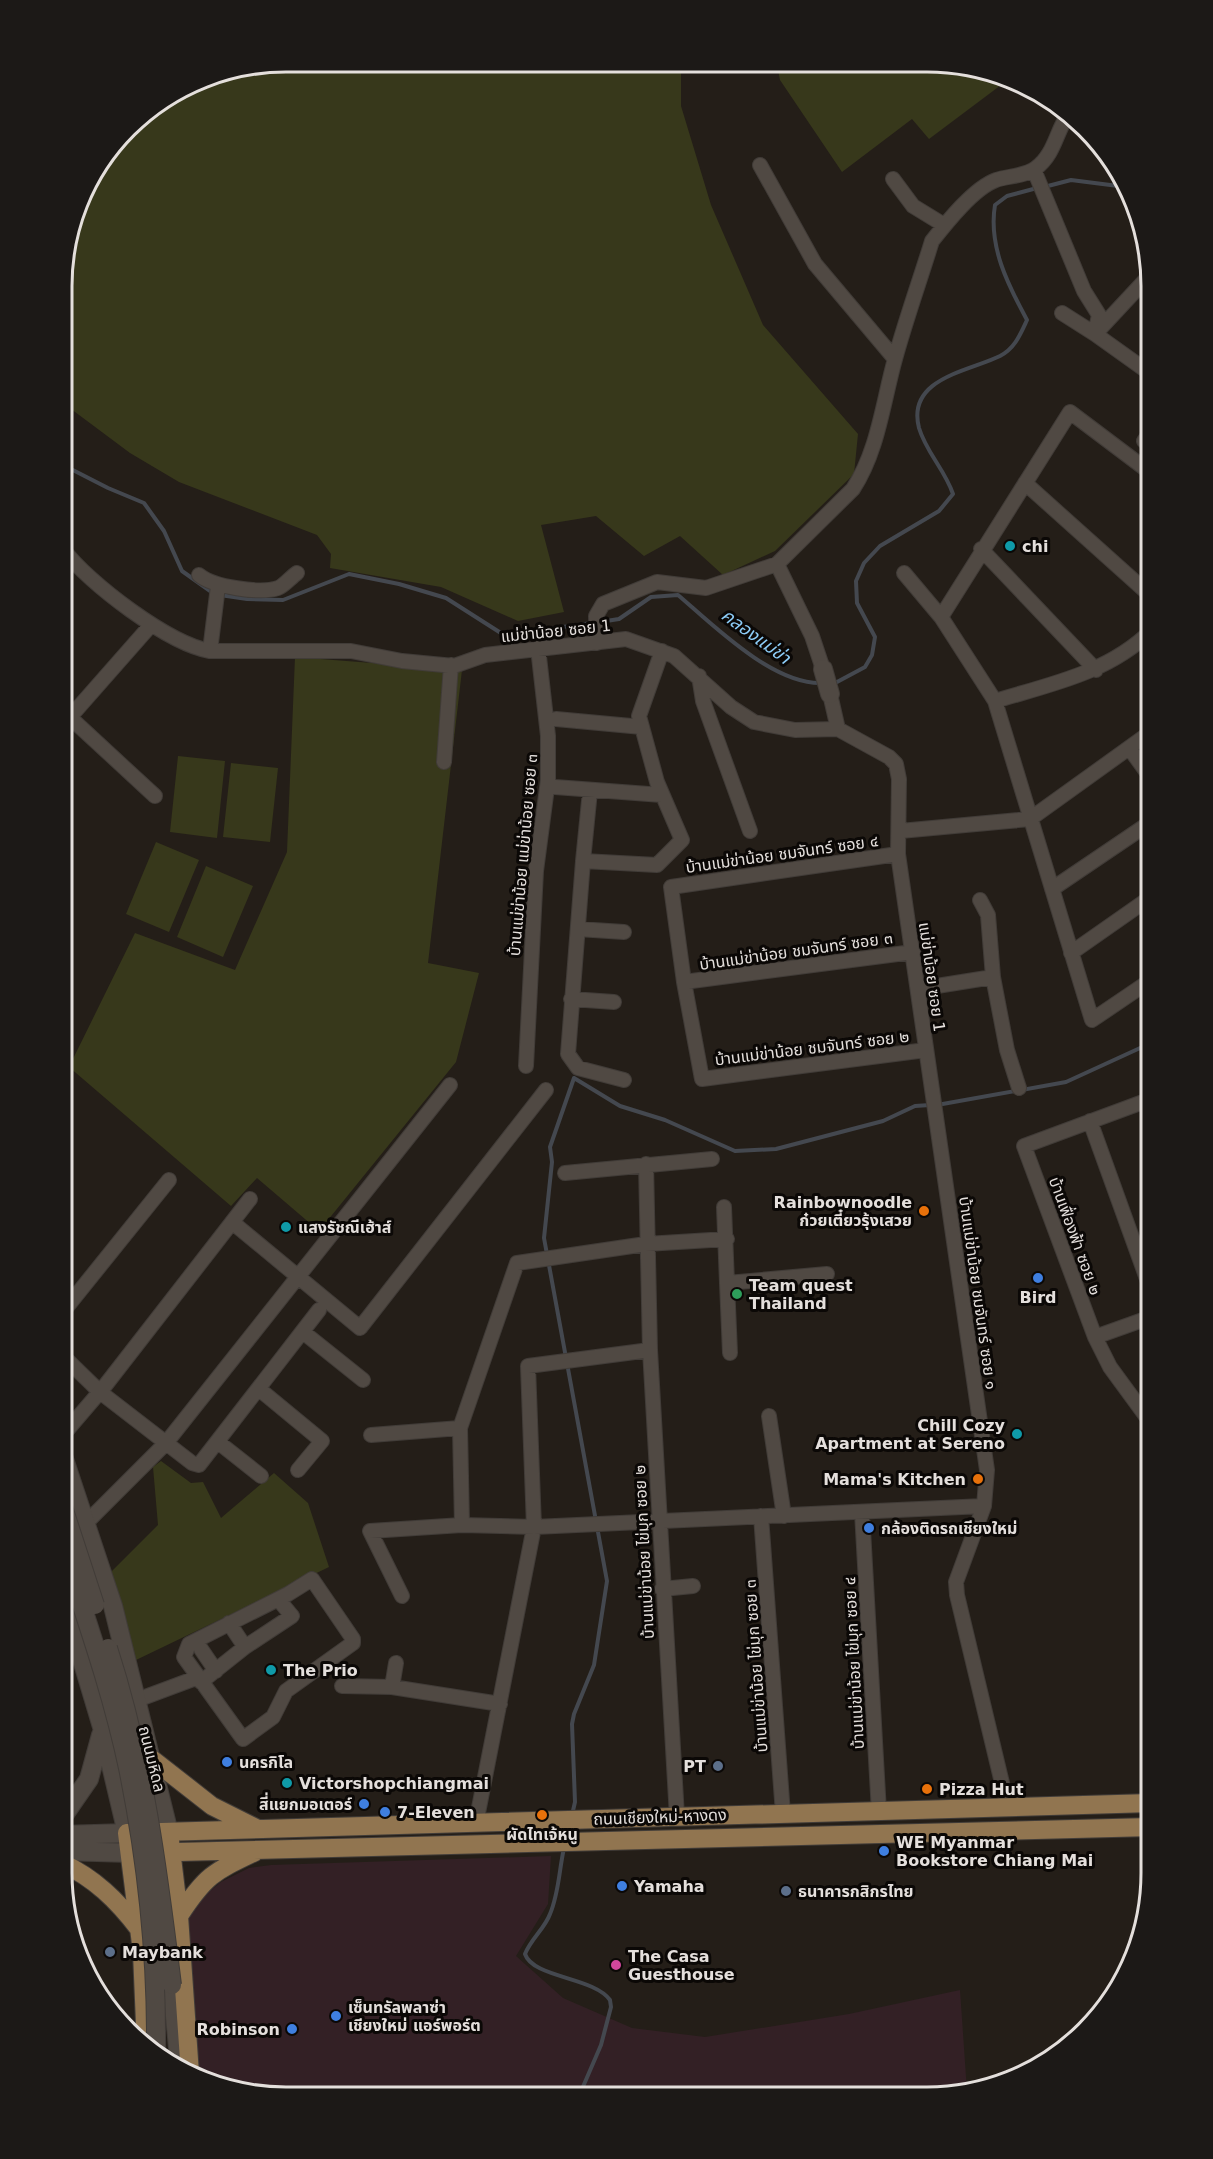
<svg xmlns="http://www.w3.org/2000/svg" width="1213" height="2159" font-family="'DejaVu Sans','Noto Sans Thai',sans-serif">
<rect width="100%" height="100%" fill="#241e18"/>
<path fill="#332025" d="M551,1856l-3,48 -32,52 47,42 69,30 73,9 144,-23 111,-24 7,101 -40,6 -671,-1 -57,-16 -15,-159 12,-19 25,-20 28,-14 22,-3z"/>
<path fill="#37381b" d="M286,62l395,2v42l30,99 52,120 95,109 -4,40 -79,77 -52,24 -43,-39 -36,20 -48,-40 -55,9 23,87 -46,9 -77,-34 -111,-19 1,-14 -14,-19 -138,-53 -49,-29 -67,-50v-146l22,-71 53,-69 62,-39z
M777,65l194,1 38,13 -80,60 -17,-20 -70,53 -62,-92z
M295,657l167,13 -34,293 51,10 -23,89 -137,169 -62,-53 -26,28 -162,-139 66,-134 100,37 52,-118z
M178,756l47,5 -8,77 -47,-6z
M231,763l47,5 -8,74 -47,-5z
M156,842l43,18 -30,72 -43,-18z
M206,866l47,20 -30,71 -46,-20z
M161,1461l30,22 12,-1 18,36 53,-45 34,30 21,64 -193,93 -27,-86 49,-49 -5,-58z"/>
<g fill="none" stroke-linecap="round" stroke-linejoin="round">
<path stroke="#44484f" stroke-width="4" d="M1044,187l27,-7 55,7
M63,465l45,23 36,15 20,28 18,40 31,22
M220,595l27,4 36,1 66,-26 50,10 47,14 58,37 88,-12
M600,622l19,-3 32,-22 27,-2c35,30 94,89 143,88
M831,682h6l28,-15 7,-12 3,-18 -18,-34 -1,-22 8,-18 16,-17 59,-35 14,-17c-8,-24 -27,-42 -34,-66 -13,-50 51,-57 81,-72 15,-8 20,-21 27,-36 -19,-35 -39,-74 -32,-115l12,-9 30,-8
M937,1105l129,-23 85,-39
M572,1815l3,-13 -3,-78 2,-10 20,-49 13,-84 -63,-343 8,-76 -2,-15 24,-69 46,28 45,14 70,31 41,-2 107,-28 32,-15 15,-1
M564,1848c-5,22 -5,45 -14,66 -5,14 -19,25 -25,40 8,24 69,23 85,46l1,7 -10,38 -22,51"/>
<defs>
<path id="street" d="M760,165l55,99 80,95
M1034,170l50,121 15,24 -4,19 56,40
M893,179l20,27 31,19
M1062,313l33,21 55,-59
M1144,441l7,-10
M1025,483l126,113
M63,549c25,34 106,95 147,102h141l51,10 52,5 31,-11 141,-16 48,17 57,51 23,15 41,8 43,-1 51,28 7,7 3,15 -1,75 89,616 -3,36 -28,76 1,13 51,213
M981,549l115,121
M777,564l35,72 11,33
M904,573l37,44 54,84 97,319 59,-40
M199,575c14,12 61,19 79,13 6,-2 13,-11 19,-15
M941,617l129,-205 81,61
M597,643l-1,-27 7,-12 54,-22 49,6 71,-24 76,-75c25,-38 30,-87 42,-130 11,-40 25,-79 37,-118 15,-19 42,-53 64,-61 12,-4 30,-4 40,-12 19,-14 20,-37 33,-55
M210,651l8,-65
M699,676l4,25 47,130
M830,694l8,35
M995,701c56,-17 113,-28 156,-70
M63,711l92,85
M70,717l81,-92
M556,719l86,8
M1130,749l21,29
M444,762l7,-97
M555,787l107,8
M900,831l130,-12 121,-87
M898,854l-227,33 13,95 18,97 224,-29
M583,861l7,-70
M1052,889l99,-67
M980,900l8,15 5,62 14,73 12,38
M578,929l46,3
M1071,953l80,-56
M684,982l229,-30
M918,989l75,-12
M571,999l43,3
M526,1066l10,-195 12,-91v-44l-10,-88
M624,1080l-46,-12 -10,-14 15,-193 74,4 25,-25 -25,-58 -18,-66 23,-65
M1090,1121l61,169
M646,1164l4,186 27,467
M565,1173l147,-14
M724,1207l3,76
M232,1222l128,106 186,-238
M62,1313l107,-133
M303,1332l60,48
M1095,1337l56,-20
M730,1353l-3,-70 100,-9
M62,1355l38,37 92,71 7,2 120,-155
M259,1389l63,52 -24,29
M769,1416l15,100
M1151,1423l-41,-56 -15,-30 -71,-191 127,-47
M371,1435l89,-7
M62,1436l42,-49 146,-188
M218,1442l43,34
M862,1512l17,300
M761,1516l22,298
M86,1523l80,-80 284,-358
M462,1525l-2,-97 57,-165 129,-19 81,-5
M312,1579l41,60v4l-67,48 -13,26 -30,22 -59,-82 5,-13 99,-50z
M662,1589l31,-3
M402,1596l-32,-65 92,-6 72,2 450,-21
M229,1623l16,24
M201,1649l15,22
M201,1682l44,-35 47,-31 -14,-17
M342,1686l50,1 108,17
M392,1687l4,-24
M137,1700l59,-22
M476,1823l58,-296 -6,-161 122,-16"/>
<path id="secondary" d="M823,669l7,25
M62,1453l51,153 56,227
M62,1818l27,-39 12,-44
M62,1835l65,-2 -25,-106 -40,-134
M62,1851l69,2
M172,1985l8,83"/>
<path id="primary" d="M152,1759l60,47 46,23
M170,1841l9,75 11,158
M139,1853l1012,-26
M62,1863c32,15 55,37 77,66
M179,1916c26,-40 34,-44 76,-64
M146,2047l-4,-95 -15,-119 1024,-30"/>
</defs>
<use href="#street" stroke="#413c38" stroke-width="16"/>
<use href="#secondary" stroke="#413c38" stroke-width="20"/>
<use href="#primary" stroke="#413c38" stroke-width="20"/>
<use href="#street" stroke="#504943" stroke-width="14"/>
<use href="#secondary" stroke="#504943" stroke-width="18"/>
<use href="#primary" stroke="#917550" stroke-width="18"/>
<defs>
<path id="secondary-bridge" d="M62,1504l33,101
M62,1545c24,74 50,147 66,223 19,93 29,190 28,285
M108,1648c36,111 50,223 64,337"/>
</defs>
<use href="#secondary-bridge" stroke="#413c38" stroke-width="20" stroke-linecap="butt"/>
<use href="#secondary-bridge" stroke="#504943" stroke-width="18"/>
</g>
<g fill="#0f9aa8" stroke="#0b0806" stroke-width="2">
<circle cx="1010" cy="546" r="6"/>
<circle cx="286" cy="1227" r="6"/>
<circle cx="1017" cy="1434" r="6"/>
<circle cx="271" cy="1670" r="6"/>
<circle cx="287" cy="1783" r="6"/>
</g>
<g fill="#e8710a" stroke="#0b0806" stroke-width="2">
<circle cx="924" cy="1211" r="6"/>
<circle cx="978" cy="1479" r="6"/>
<circle cx="927" cy="1789" r="6"/>
<circle cx="542" cy="1815" r="6"/>
</g>
<g fill="#3f7fe0" stroke="#0b0806" stroke-width="2">
<circle cx="1038" cy="1278" r="6"/>
<circle cx="869" cy="1528" r="6"/>
<circle cx="227" cy="1762" r="6"/>
<circle cx="364" cy="1804" r="6"/>
<circle cx="385" cy="1812" r="6"/>
<circle cx="884" cy="1851" r="6"/>
<circle cx="622" cy="1886" r="6"/>
<circle cx="336" cy="2016" r="6"/>
<circle cx="292" cy="2029" r="6"/>
</g>
<circle fill="#2e9e5b" stroke="#0b0806" stroke-width="2" cx="737" cy="1294" r="6"/>
<g fill="#5c6f8a" stroke="#0b0806" stroke-width="2">
<circle cx="718" cy="1766" r="6"/>
<circle cx="786" cy="1891" r="6"/>
<circle cx="110" cy="1952" r="6"/>
</g>
<circle fill="#d1479c" stroke="#0b0806" stroke-width="2" cx="616" cy="1965" r="6"/>
<g text-anchor="middle" dominant-baseline="central" stroke-width="6" stroke-linejoin="round" paint-order="stroke">
<g font-size="16" font-weight="bold" fill="#e4dfdc" stroke="#0b0806" text-anchor="start">
<text x="1022" y="546">chi</text>
<text x="912" y="1202" text-anchor="end">Rainbownoodle<tspan x="912" dy="18">ก๋วยเตี๋ยวรุ้งเสวย</tspan></text>
<text x="298" y="1227">แสงรัชณีเฮ้าส์</text>
<text x="749" y="1285">Team quest<tspan x="749" dy="18">Thailand</tspan></text>
<text x="1038" y="1297" text-anchor="middle">Bird</text>
<text x="1005" y="1425" text-anchor="end">Chill Cozy<tspan x="1005" dy="18">Apartment at Sereno</tspan></text>
<text x="966" y="1479" text-anchor="end">Mama's Kitchen</text>
<text x="881" y="1528">กล้องติดรถเชียงใหม่</text>
<text x="283" y="1670">The Prio</text>
<text x="239" y="1762">นครกิโล</text>
<text x="706" y="1766" text-anchor="end">PT</text>
<text x="299" y="1783">Victorshopchiangmai</text>
<text x="939" y="1789">Pizza Hut</text>
<text x="352" y="1804" text-anchor="end">สี่แยกมอเตอร์</text>
<text x="397" y="1812">7-Eleven</text>
<text x="542" y="1834" text-anchor="middle">ผัดไทเจ้หนู</text>
<text x="896" y="1842">WE Myanmar<tspan x="896" dy="18">Bookstore Chiang Mai</tspan></text>
<text x="634" y="1886">Yamaha</text>
<text x="798" y="1891">ธนาคารกสิกรไทย</text>
<text x="122" y="1952">Maybank</text>
<text x="628" y="1956">The Casa<tspan x="628" dy="18">Guesthouse</tspan></text>
<text x="348" y="2007">เซ็นทรัลพลาซ่า<tspan x="348" dy="18">เชียงใหม่ แอร์พอร์ต</tspan></text>
<text x="280" y="2029" text-anchor="end">Robinson</text>
</g>
<g font-size="16" fill="#e4dfdc" stroke="#0b0806">
<text transform="translate(556 631) rotate(-6)">แม่ข่าน้อย ซอย 1</text>
<text transform="translate(782 854) rotate(-8)">บ้านแม่ข่าน้อย ชมจันทร์ ซอย ๔</text>
<text transform="translate(523 855) rotate(-85)">บ้านแม่ข่าน้อย แม่ข่าน้อย ซอย ๓</text>
<text transform="translate(796 951) rotate(-8)">บ้านแม่ข่าน้อย ชมจันทร์ ซอย ๓</text>
<text transform="translate(932 977) rotate(82)">แม่ข่าน้อย ซอย 1</text>
<text transform="translate(812 1048) rotate(-7)">บ้านแม่ข่าน้อย ชมจันทร์ ซอย ๒</text>
<text transform="translate(1075 1236) rotate(70)">บ้านเฟื่องฟ้า ซอย ๒</text>
<text transform="translate(978 1293) rotate(82)">บ้านแม่ข่าน้อย ชมจันทร์ ซอย ๑</text>
<text transform="translate(644 1552) rotate(-93)">บ้านแม่ข่าน้อย ไข่มุก ซอย ๒</text>
<text transform="translate(854 1663) rotate(-93)">บ้านแม่ข่าน้อย ไข่มุก ซอย ๔</text>
<text transform="translate(756 1666) rotate(-94)">บ้านแม่ข่าน้อย ไข่มุก ซอย ๓</text>
<text transform="translate(152 1759) rotate(76)">ถนนมหิดล</text>
<text transform="translate(660 1817) rotate(-2)">ถนนเชียงใหม่-หางดง</text>
</g>
<g font-size="18" font-style="italic" fill="#8dcdf8" stroke="#0b0806">
<text transform="translate(756 636) rotate(36)">คลองแม่ข่า</text>
</g>
</g>
<path d="M0 0H1213V2159H0ZM286 72H927A214 214 0 0 1 1141 286V1873A214 214 0 0 1 927 2087H286A214 214 0 0 1 72 1873V286A214 214 0 0 1 286 72Z" fill="#1c1917" fill-rule="evenodd"/>
<path fill="none" stroke="#e4dfdc" stroke-width="3" d="M286 72H927A214 214 0 0 1 1141 286V1873A214 214 0 0 1 927 2087H286A214 214 0 0 1 72 1873V286A214 214 0 0 1 286 72Z"/>
</svg>
